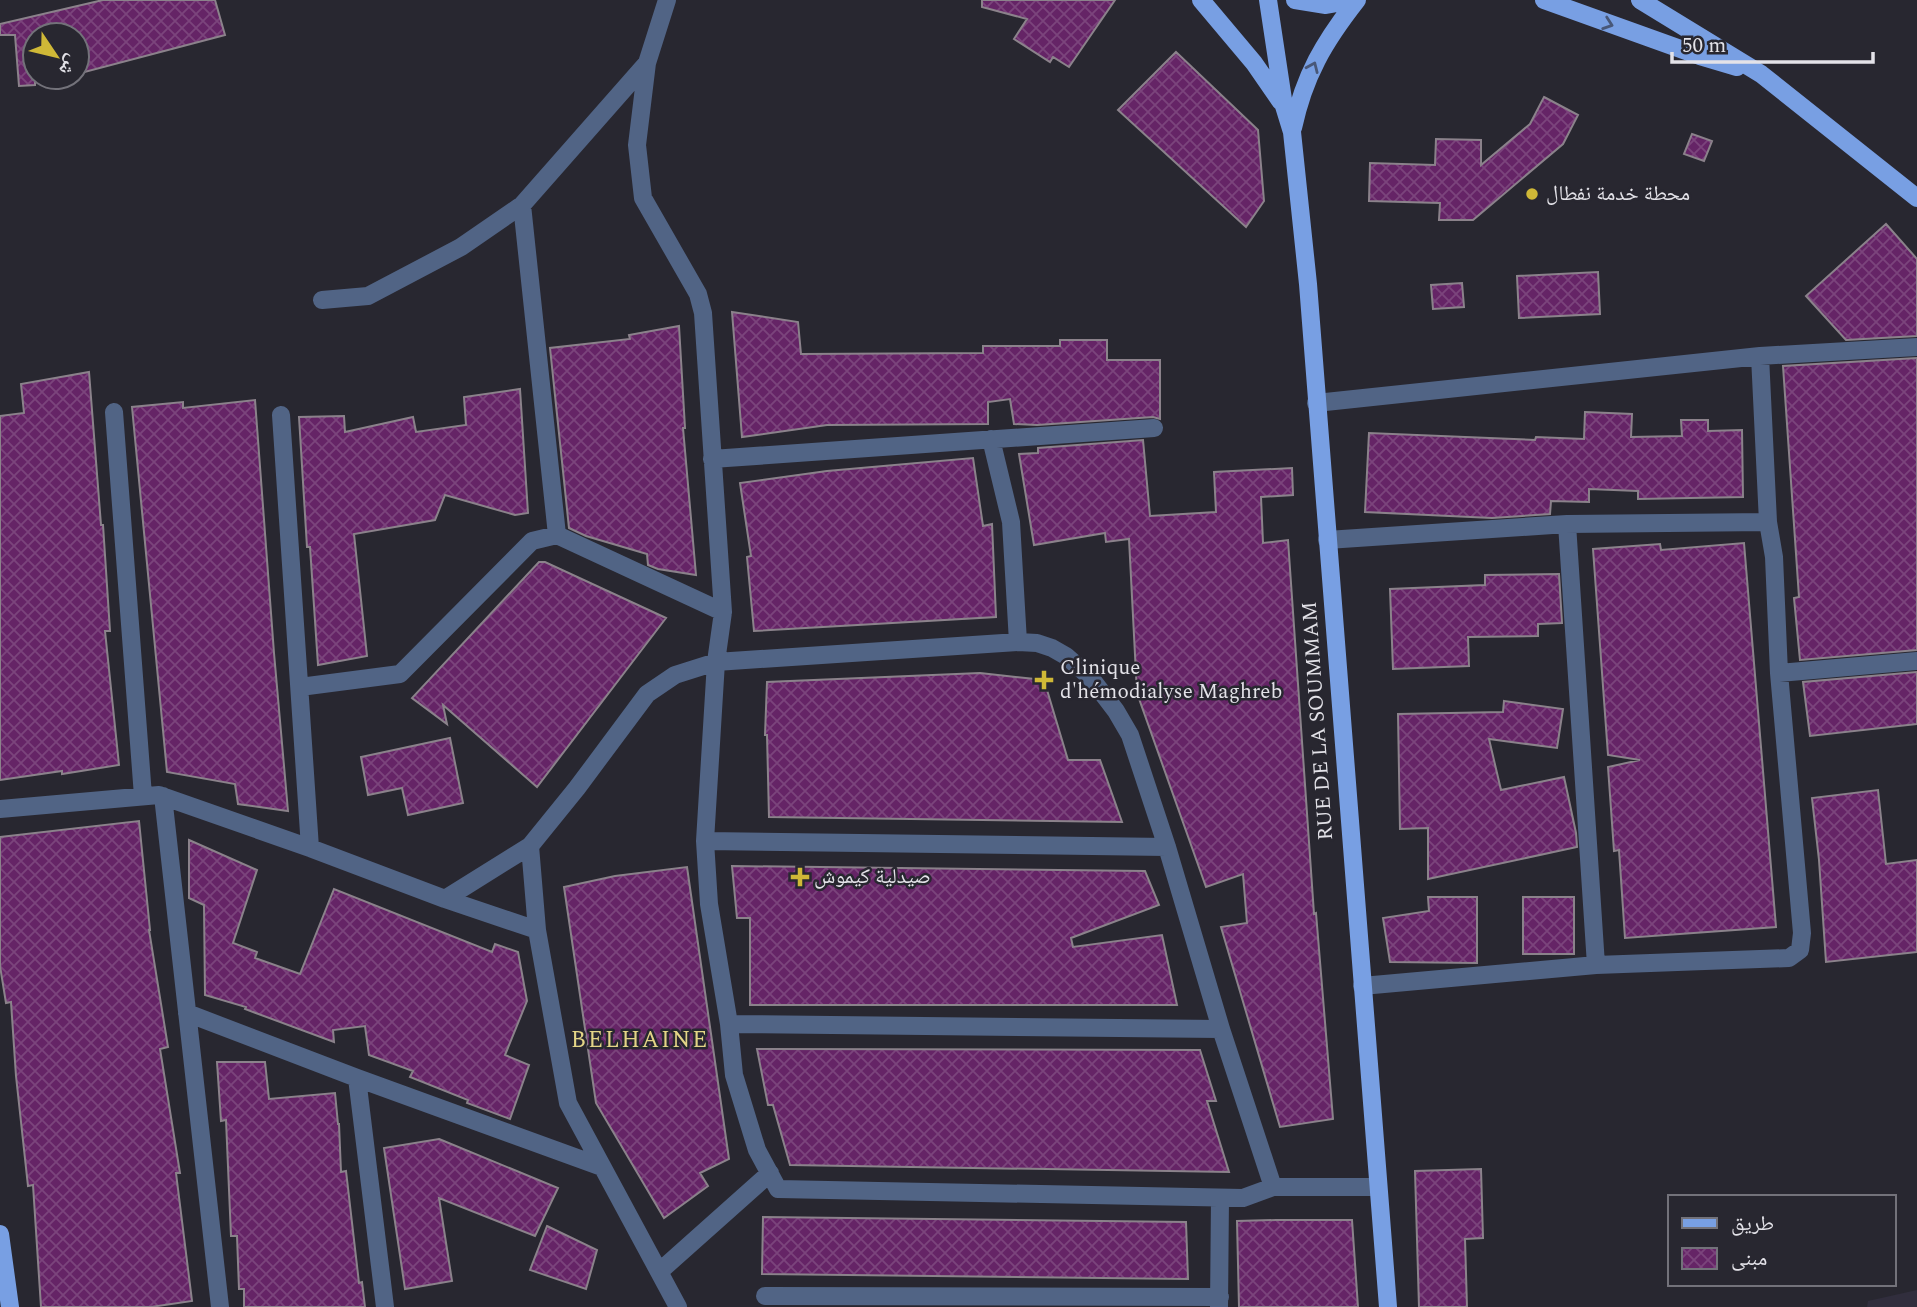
<svg xmlns="http://www.w3.org/2000/svg" width="1917" height="1307" font-family="Spectral,'Noto Naskh Arabic',serif">
<defs>
<pattern id="building-cross-hatch" width="8" height="8" patternUnits="userSpaceOnUse" patternTransform="scale(1.75)"><rect width="8" height="8" fill="#652466"/><path d="M0 0l8 8M0 8l8-8" fill="none" stroke="#7b447c"/></pattern>
</defs>
<rect width="100%" height="100%" fill="#282730"/>
<path fill="#312e3d" d="M1917,1290v17h-50l1,-6z"/>
<path fill="url(#building-cross-hatch)" stroke="#8b828b" stroke-width="2" d="M103,0h112l10,35 -148,39v-39h-42v50l-16,1 -4,-51h-15v-11z
M982,0h133l-46,67 -16,-10 -3,5 -36,-23 13,-20 -45,-12z
M1176,52l82,78 6,71 -18,26 -128,-117z
M1544,97l34,18 -15,29 -90,76h-34l1,-17 -71,-2 1,-38 65,2 1,-26 45,1v25l49,-41z
M1692,134l20,7 -8,20 -20,-7z
M1886,224l31,35v77l-71,4 -40,-44z
M1598,272l2,42 -81,4 -2,-42z
M1462,283l2,24 -31,2 -2,-24z
M732,312l66,10 3,32 182,-1v-7h77v-6h47v20h53v59l-7,-2 -116,8 -23,-1 -4,-25 -22,3v22l-161,1 -85,12z
M679,326l6,102h-2l13,147 -38,-6 -10,-4 -1,-11 -61,-18 -17,-8 -19,-180 80,-9 -1,-4z
M1917,358v292l-117,10 -6,-62 5,-1 -16,-231z
M89,372l12,153h2l7,106h-5l14,134 -57,9v-3l-62,9v-364l24,-3 -3,-29z
M520,389l8,124 -13,2 -70,-20 -10,25 -81,14 13,122 -49,9 -8,-118h-3l-8,-130 45,-1 1,16 68,-15 3,15 50,-7 -2,-28z
M255,400l19,253 14,158 -50,-7 -3,-20 -68,-12 -35,-365 51,-5v6z
M1585,412l47,2 -1,23 51,-1 -1,-16h27v11l34,-1 1,67 -105,2v-8l-49,-2v13l-38,-1 -1,13 -58,4 -127,-6 4,-79 166,7 1,-3 48,2z
M1143,440l7,76 66,-4 -2,-40 78,-4 1,27 -32,2 2,46 25,-3 26,374 2,-1 17,206 -53,8 -59,-200 26,-4 -4,-49 -37,13 -69,-194 -8,-154 -23,3 -1,-9 -71,12 -15,-91 19,-1v-5z
M973,458l10,68 9,-2 4,93 -242,14 -7,-74 4,-1 -11,-73 87,-12z
M1744,543l32,384 -151,11 -6,-88 -5,1 -6,-84 32,-7 -32,-5 -15,-206 67,-5 1,6z
M539,562h6l121,56 -129,169 -94,-82 4,19 -35,-26z
M1559,574l3,49 -24,1v12l-70,1 1,29 -76,3 -3,-80 95,-4v-10z
M1917,672v52l-107,12 -7,-54z
M980,673l64,7 24,80h32l22,62 -353,-5 -2,-82h-2l2,-53z
M1504,701l59,8 -6,39 -68,-9 12,51 63,-13 12,56 1,14 -149,32v-51l-28,1 -2,-115 105,-2z
M450,738l13,65 -55,12 -6,-27 -34,7 -7,-38z
M1878,790l8,74 31,-4v92l-91,10 -7,-102 -7,-62z
M139,821l11,109h-1l19,117 -8,2 20,124h-4l16,128 -41,6h-110l-8,-122 -5,1 -12,-110 -5,-74 -5,1 -6,-37v-129z
M189,840l68,30 -24,73 24,9 -2,6 45,16 34,-85 158,63 3,-8 23,8 9,49 -22,54 24,10 -19,54 -43,-16 1,-3 -58,-23 3,-6 -44,-16 -4,-29 -32,4 1,12 -89,-33 1,-2 -41,-12 -1,-90 -15,-7z
M732,866l413,5 14,34 -88,33 2,9 89,-12 15,70h-427v-87h-13z
M687,867l42,292 -29,14 8,13 -44,32 -68,-115 -32,-216 51,-11z
M1428,897h49v66l-87,-1 -7,-44 46,-7z
M1523,897h51v57h-51z
M757,1049l443,1 16,51h-9l22,71 -439,-7 -17,-60h-5z
M217,1062h48l4,37 66,-6 3,31h1l2,48 5,-1 13,112 3,-1 3,25h-121v-18h-5l-2,-53h-6l-5,-116 -5,1z
M439,1139l119,49 -23,48 -96,-38 13,83 -47,8 -21,-141z
M1481,1169l2,69 -18,1 2,68h-48l-4,-136z
M763,1217l423,5 2,57 -426,-5z
M1276,1220h76l6,87h-119l-2,-86z
M547,1226l50,24 -11,39 -56,-19z"/>
<g fill="none" stroke-linecap="round" stroke-linejoin="round">
<path stroke="#516485" stroke-width="18" d="M667,0l-20,63 -10,82 6,53 55,96 5,19 20,299 -7,50 -11,179 4,63 20,120 5,51 23,75 21,39 465,9 30,-11h105
M522,205l35,330
M322,300l46,-4 93,-49 61,-42 125,-142
M1316,403l444,-47 157,-9
M114,412l29,384
M281,415l29,433
M991,439l20,83 7,120
M712,459l442,-31
M1567,524l29,441
M1327,540l240,-16 201,-2
M1779,673l138,-12
M300,687l100,-13 132,-133 25,-6 166,77
M163,796l57,511
M0,809l159,-14 151,53 135,51 92,31
M705,841l462,6
M530,846l7,84 31,173 110,204
M445,899l85,-53 47,-58 70,-94 28,-19 41,-13 302,-20 19,1 15,5 14,8 24,21 26,34 14,24 37,112 54,182 52,158
M1362,986l234,-21 193,-7 11,-8 2,-17 -23,-260 -5,-116 -6,-35 -8,-166
M187,1013l170,65 245,89
M729,1024l492,5
M357,1078l28,229
M659,1272l111,-99
M765,1296l455,1
M1219,1307l1,-109"/>
<path stroke="#789fe3" stroke-width="18" d="M1201,0l53,63 27,39
M1268,0l16,106 8,26 16,152 80,1023
M1295,0l31,5 28,-5
M1544,0l156,56 37,11
M1640,0l121,74 156,124
M1293,128c11,-52 31,-86 64,-128
M0,1234l10,73"/>
</g>
<defs><path id="oneway-chevron" d="M-2-3.5L2.5 0L-2 3.5" fill="none" stroke-width="1.6" stroke-linecap="round" stroke-linejoin="round" transform="scale(1.75)"/></defs>
<g stroke="#485778">
<use href="#oneway-chevron" transform="translate(1608 24) rotate(19)"/>
<use href="#oneway-chevron" transform="translate(1313 67) rotate(-66)"/>
</g>
<g fill="#cfb837" stroke="#282730" stroke-width="2.5">
<circle cx="1532" cy="194" r="7"/>
<path d="M1040.5 669.5h7v7h7v7h-7v7h-7v-7h-7v-7h7z"/>
<path d="M796.5 866.5h7v7h7v7h-7v7h-7v-7h-7v-7h7z"/>
</g>
<g text-anchor="middle" dominant-baseline="central" stroke-width="5" stroke-linejoin="round" paint-order="stroke">
<g font-size="21" fill="#e3e2e8" stroke="#282730" text-anchor="start">
<text x="1546" y="194">محطة خدمة نفطال</text>
<text x="1060" y="668">Clinique<tspan x="1060" dy="24">d'hémodialyse Maghreb</tspan></text>
<text x="814" y="877">صيدلية كيموش</text>
</g>
<g font-size="21" fill="#e3e2e8" stroke="#282730">
<text transform="translate(1318 721) rotate(-94)">RUE DE LA SOUMMAM</text>
</g>
<g font-size="23" letter-spacing="2" fill="#e4d587" stroke="#282730">
<text x="640" y="1040">BELHAINE</text>
</g>
</g>
<rect x="1668" y="1195" width="228" height="91" fill="#282730" stroke="#73727a" stroke-width="2"/>
<rect x="1682" y="1218" width="35" height="10" fill="#789fe3" stroke="#73727a" stroke-width="2"/>
<text x="1731" y="1230" font-size="21" fill="#e3e2e8">طريق</text>
<rect x="1682" y="1248" width="35" height="21" fill="url(#building-cross-hatch)" stroke="#73727a" stroke-width="2"/>
<text x="1731" y="1265" font-size="21" fill="#e3e2e8">مبنى</text>
<g transform="translate(56 56) rotate(125)"><circle r="33" fill="#282730" stroke="#73727a" stroke-width="2"/>
<path d="M0-5L12 26L0 18L-12 26Z" fill="#cfb837"/>
<text y="-10" font-size="19" font-weight="bold" text-anchor="middle" fill="#e3e2e8">ش</text>
</g>
<path d="M1672 52v10h201v-10" fill="none" stroke="#e3e2e8" stroke-width="3.5"/>
<text x="1682" y="52" font-size="21" fill="#e3e2e8" stroke="#282730" stroke-width="5" paint-order="stroke">50 m</text>
</svg>
